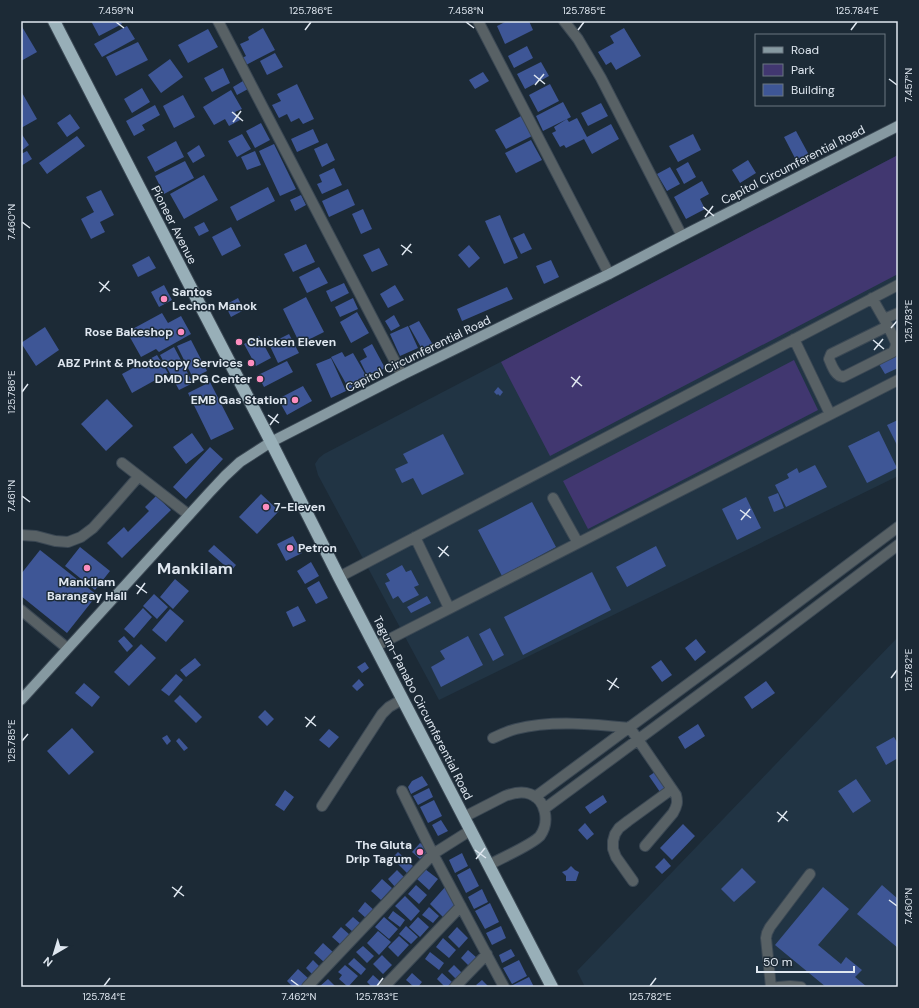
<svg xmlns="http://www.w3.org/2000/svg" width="919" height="1008" font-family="'DM Sans',sans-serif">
<rect width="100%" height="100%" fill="#1c2a36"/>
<path fill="#213444" d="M898,155v321l-459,224 -121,-225 -3,-11 4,-6 5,-4z
M898,637v350h-313l-8,-16z"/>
<path fill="#413770" d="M898,155v119l-348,182 -49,-94z
M794,360l24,50 -230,119 -25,-48z"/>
<path fill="#3e5696" d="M91,21h29l2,3 -23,12z
M507,21h22l4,9 -28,14 -8,-18z
M21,25l16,27 -16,9z
M127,26l8,13 -33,18 -8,-13z
M263,28l12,22 -29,15 -4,-7 4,-2 -6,-12 9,-4 -1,-3z
M624,28l17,28 -25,14 -5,-8 -5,3 -8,-13 16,-9 -4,-7z
M208,29l10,18 -30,16 -10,-18z
M138,42l10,18 -32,16 -10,-19z
M527,46l6,12 -19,10 -6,-12z
M275,53l8,14 -16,8 -7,-14z
M170,59l13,18 -22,16 -13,-18z
M541,62l8,14 -24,13 -8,-15z
M223,68l7,15 -18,9 -8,-14z
M483,72l6,9 -14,8 -6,-9z
M243,81l5,8 -11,6 -4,-8z
M297,84l17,35 -11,5 -4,-6 -8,4 -4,-8 -8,4 -7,-13 9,-4 -4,-7z
M550,84l9,17 -21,11 -9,-17z
M142,88l8,14 -18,11 -8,-14z
M231,90l11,19 -7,3 5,8 -11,6 -4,-7 -11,6 -11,-18z
M21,91l16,28 -16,9z
M183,95l12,22 -21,11 -11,-22z
M563,102l8,15 -28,14 -7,-15z
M601,103l7,13 -20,10 -7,-13z
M155,105l5,10 -18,10 3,5 -11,6 -8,-15z
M70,114l10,14 -13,9 -10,-14z
M521,116l11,20 -26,13 -11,-19z
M577,118l10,19 24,-13 8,15 -27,15 -8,-15 -18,9 -2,-3 -4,2 -8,-14 4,-2 -2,-4 13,-8 2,3z
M261,123l9,17 -15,8 -9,-17z
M313,129l6,13 -22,10 -6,-13z
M796,131l13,24 -12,7 -13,-25z
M21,133l8,12 -8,6z
M242,134l9,15 -14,8 -9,-16z
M693,134l8,16 -23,12 -9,-16z
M77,136l8,10 -38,28 -8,-11z
M531,140l11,20 -26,13 -11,-20z
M176,141l8,16 -29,15 -8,-15z
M327,143l8,17 -13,7 -8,-18z
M274,144l22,45 -16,7 -21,-45z
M199,145l6,11 -12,7 -6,-10z
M27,151l5,8 -11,7v-12z
M255,151l6,14 -14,5 -6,-13z
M748,160l8,13 -16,10 -8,-13z
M185,161l9,17 -30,16 -9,-18z
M688,162l8,15 -12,7 -8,-15z
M670,167l10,17 -13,7 -10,-17z
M334,168l8,17 -20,9 -5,-10 5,-2 -3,-7z
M204,175l14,25 -34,19 -14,-25z
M702,181l7,13 -9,5 5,10 -19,10 -12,-22z
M268,187l7,14 -38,20 -7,-14z
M348,189l7,16 -26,12 -7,-16z
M101,190l13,25 -14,7 5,10 -14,7 -10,-20 13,-7 -8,-15z
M301,195l5,10 -11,6 -5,-11z
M363,209l9,20 -11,5 -9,-20z
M500,215l18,43 -14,6 -19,-43z
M204,222l5,9 -10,5 -5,-9z
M231,227l10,19 -19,10 -10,-19z
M524,233l8,16 -11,5 -8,-16z
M306,244l9,18 -22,10 -9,-18z
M469,245l11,13 -11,10 -11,-13z
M379,248l9,17 -16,7 -9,-17z
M149,256l7,12 -18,9 -6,-12z
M551,260l8,17 -15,7 -8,-18z
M319,267l9,16 -21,10 -8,-16z
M344,283l5,10 -18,9 -5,-11z
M164,285l8,15 -13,7 -8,-15z
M395,285l9,15 -16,8 -8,-14z
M507,287l6,12 -51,22 -5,-12z
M306,297l18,35 -24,12 -17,-35z
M238,298l6,12 -13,7 -6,-12z
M353,298l5,11 -18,8 -5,-10z
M357,312l12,21 -18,10 -11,-21z
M162,313l6,10 13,-7 10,18 -32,18 -3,-3 -15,8 -14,-25z
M394,315l6,11 -9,5 -6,-10z
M419,321l14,24 -10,6 -14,-25z
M408,326l10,22 -18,8 -10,-22z
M45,327l14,23 -23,16 -15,-23z
M289,334l10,19 -21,10 -9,-19z
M259,336l12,22 -15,8 -12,-22z
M191,340l16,31 -14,7 -16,-32z
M372,344l13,24 -17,9 -8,-16 7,-4 -4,-8z
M174,347l19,36 -14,7 -19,-35z
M342,352l3,5 8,-4 15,26 -19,10 -18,-32z
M898,354v14l-13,6 -6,-10z
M157,355l11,18 -36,20 -10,-19z
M331,358l15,33 -15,7 -15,-34z
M287,361l6,11 -29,15 -6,-12z
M210,382l24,47 -23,11 -23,-47z
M303,386l9,15 -25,14 -9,-16z
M498,387l5,5 -3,4 -2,-2 -1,1 -3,-3z
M107,399l26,27 -27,25 -25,-27z
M898,420v27l-11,-22z
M879,431l18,37 -30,15 -19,-37z
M192,433l12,17 -18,14 -13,-17z
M443,434l21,40 -42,21 -9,-17 -11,5 -7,-14 13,-6 -5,-9z
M210,447l13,12 -37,40 -13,-12z
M815,465l12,22 -41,20 -11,-22 14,-7 -2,-4 10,-6 2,5z
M778,493l6,15 -10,4 -6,-15z
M261,494l18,17 -22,23 -18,-17z
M156,496l15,14 -49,48 -15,-15 17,-16 4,5 21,-21 -4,-4z
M746,497l15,31 -24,12 -15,-31z
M532,502l24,45 -54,29 -24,-46z
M293,536l9,17 -16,8 -9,-17z
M214,545l22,20 -5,6 -23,-20z
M656,546l10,20 -39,21 -11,-20z
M80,547l30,24 -15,19 -30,-24z
M40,550l57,45 -30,38 -46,-37v-22z
M311,562l8,14 -14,8 -8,-13z
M402,565l4,7 5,-2 8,15 -5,2 5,8 -16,8 -5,-7 -5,3 -8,-16 5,-2 -4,-7z
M592,572l19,38 -88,45 -19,-38z
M175,579l14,12 -16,18 -13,-12z
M319,581l9,17 -12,6 -9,-16z
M154,594l14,13 -11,12 -14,-13z
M427,596l4,7 -20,10 -4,-6z
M298,606l8,15 -13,6 -7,-15z
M143,608l9,9 -18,21 -10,-9z
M170,609l14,12 -18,21 -14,-12z
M490,628l14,27 -11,6 -14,-27z
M124,636l9,10 -6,6 -9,-11z
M468,636l15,29 -42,22 -10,-20 14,-8 -5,-8z
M696,639l10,13 -11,9 -10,-13z
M141,644l15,14 -27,28 -15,-14z
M195,658l6,7 -15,12 -6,-7z
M661,660l11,15 -10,7 -11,-15z
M365,662l4,6 -7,5 -5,-6z
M176,674l7,6 -14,16 -8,-6z
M359,679l5,6 -7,6 -5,-5z
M766,681l9,12 -23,16 -8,-12z
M84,683l16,14 -8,10 -17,-14z
M180,695l22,22 -6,6 -22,-22z
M265,710l9,9 -7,7 -9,-9z
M698,724l7,12 -20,13 -7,-12z
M72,728l22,24 -25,23 -22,-24z
M329,729l10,8 -10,11 -10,-8z
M167,735l4,6 -4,4 -5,-7z
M894,737l4,7v14l-12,7 -10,-18z
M179,738l9,10 -4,3 -8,-10z
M655,772l11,16 -6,4 -11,-16z
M422,776l6,9 -17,9 -3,-7 4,-6z
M856,779l15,22 -18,12 -15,-22z
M429,788l4,9 -15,8 -5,-9z
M285,790l9,7 -10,14 -9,-6z
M603,795l4,7 -17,12 -5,-7z
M434,800l8,16 -14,7 -8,-16z
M441,820l7,11 -10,5 -6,-11z
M585,823l9,11 -7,6 -9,-10z
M683,824l12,12 -23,24 -12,-12z
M420,843l9,7 -9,9 -8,-7z
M398,852l15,14 -6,7 -15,-15z
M462,853l6,13 -13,7 -6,-13z
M664,858l7,8 -9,8 -7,-7z
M571,866l4,4 4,2 -3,9h-10v-5l-4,-4 5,-2z
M470,868l9,18 -13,7 -9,-18z
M742,868l14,14 -22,20 -13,-13z
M425,869l13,10 -9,11 -12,-11z
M397,870l9,9 -10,9 -8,-9z
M382,879l10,9 -11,12 -10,-9z
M416,885l11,10 -8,9 -11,-10z
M882,885l16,14v49l-41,-34z
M446,886l10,21 -12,11 -14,-14z
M823,887l26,22 -31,36 23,19 5,-7 16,13 -7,7 12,10h-41l-51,-42z
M482,889l6,13 -14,7 -6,-12z
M405,896l15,15 -9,10 -16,-15z
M365,902l10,9 -8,8 -9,-8z
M490,903l9,19 -14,7 -10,-18z
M429,907l10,9 -6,7 -11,-8z
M393,911l12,9 -5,7 -12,-9z
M353,917l8,7 -8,8 -8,-7z
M384,917l14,12 -9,10 -14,-12z
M418,917l11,10 -9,10 -11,-10z
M406,926l12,11 -7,7 -12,-10z
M501,926l5,12 -14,7 -6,-12z
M341,927l9,8 -9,10 -9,-8z
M457,927l11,11 -9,10 -11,-11z
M378,931l13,11 -12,13 -12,-12z
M399,936l10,9 -11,12 -10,-10z
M443,938l13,12 -7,8 -13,-11z
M323,943l11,10 -9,10 -11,-10z
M363,946l11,10 -7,7 -11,-11z
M511,949l4,7 -13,7 -3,-8z
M468,950l9,8 -8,8 -8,-8z
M430,952l14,11 -5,7 -14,-11z
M382,955l10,10 -9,9 -10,-10z
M354,958l12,11 -5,6 -13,-11z
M313,960l7,7 -7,8 -7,-7z
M519,960l8,16 -15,8 -9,-16z
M345,965l13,11 -10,11 -9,-8 3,-4 -4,-3z
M454,965l8,8 -6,6 -8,-8z
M298,969l11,10 -8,8h-8l-6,-6z
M412,973l10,9 -4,5h-4l-8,-7z
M442,973l10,9 -5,5h-2l-8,-8z
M373,975l9,8 -4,4h-6l-5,-5z
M529,977l5,10h-25z
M328,979l8,8h-17z
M482,980l7,7h-11l-2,-2z"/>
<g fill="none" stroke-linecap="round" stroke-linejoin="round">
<defs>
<path id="minor" d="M218,21l184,354
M478,21l131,253
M564,21l14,18 23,39 81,158
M872,298l16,28 8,17c0,4 -1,6 -3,9l-50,25c-8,-1 -11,-11 -14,-18l2,-5 57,-28
M884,319l14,-6
M794,339l36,75
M122,463l67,52
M553,498l25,45
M21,535l15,1 19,5 13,1 13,-5 12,-9 19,-21 27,-31
M415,537l34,71
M339,577l559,-292
M21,610l46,38
M376,646l522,-266
M493,738c7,-3 15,-7 23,-9 35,-9 78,-5 114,-1l46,67c2,7 1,11 -3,18l-28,33
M402,791l31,63 71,133
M535,797l218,-161 145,-109
M322,806l60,-92 7,-7 14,-8
M544,809l218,-161 136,-103
M464,817l41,-21c8,-3 17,-5 25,-2 16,6 20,28 10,42 -8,9 -39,22 -51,29
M633,881l-17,-24 -3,-8v-8l2,-7 4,-6 9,-7 44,-32
M307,987l126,-133 38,-24
M384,987l77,-81
M455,987l32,-33
M771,987l-5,-49 1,-5 3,-6 40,-53
M778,987l12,-1 11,1"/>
<path id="major" d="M21,700l188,-207 16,-17 15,-14 31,-20 131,-67 207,-101 73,-38 216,-110"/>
<path id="highway" d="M54,21l132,257 85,164 68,135 213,410"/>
</defs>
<use href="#minor" stroke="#3b4854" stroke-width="12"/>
<use href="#major" stroke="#3b4854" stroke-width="12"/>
<use href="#highway" stroke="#3b4854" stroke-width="14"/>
<use href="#minor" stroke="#586165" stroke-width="10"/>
<use href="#major" stroke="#8699a1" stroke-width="10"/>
<use href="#highway" stroke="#98afb8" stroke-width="12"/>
</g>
<path fill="none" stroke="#dfe7f0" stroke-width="1.5" d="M116,22l8,6M466,22l8,6M305,30l6,-8M578,30l6,-8M851,30l6,-8M534,75l11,9M889,79l8,6M535,85l9,-11M232,112l11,9M233,122l8,-11M703,207l11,9M705,217l8,-11M22,222l8,6M401,245l11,8M402,255l9,-11M99,282l11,9M100,292l9,-11M891,328l6,-7M873,340l11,9M874,350l9,-11M571,377l11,9M572,387l8,-11M22,392l6,-8M268,415l11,8M270,425l8,-11M22,496l8,6M740,510l11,8M741,520l9,-11M438,547l11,9M439,557l9,-11M136,585l11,8M137,594l8,-11M891,678l6,-8M607,680l12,8M609,690l8,-12M305,717l11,9M306,727l9,-11M22,741l6,-7M777,812l11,9M778,822l9,-11M475,850l11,8M476,859l9,-11M172,887l12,9M174,897l8,-11M889,900l8,6M291,980l8,6M104,986l6,-8M377,986l6,-8M650,986l6,-8"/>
<g fill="#fd8ebf" stroke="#1c2a36" stroke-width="1.5">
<circle cx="164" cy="299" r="4"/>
<circle cx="181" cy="332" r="4"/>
<circle cx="239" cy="342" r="4"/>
<circle cx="251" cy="363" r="4"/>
<circle cx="260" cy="379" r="4"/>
<circle cx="295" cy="400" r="4"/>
<circle cx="266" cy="507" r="4"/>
<circle cx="290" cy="548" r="4"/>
<circle cx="87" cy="568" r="4"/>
<circle cx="420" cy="852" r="4"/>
</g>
<g text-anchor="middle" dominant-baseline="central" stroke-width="3" stroke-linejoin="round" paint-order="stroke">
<g font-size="12" fill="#dfe7f0" stroke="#1c2a36">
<text transform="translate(793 165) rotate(-27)">Capitol Circumferential Road</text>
<text transform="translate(174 225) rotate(63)">Pioneer Avenue</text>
<text transform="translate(418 354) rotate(-26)">Capitol Circumferential Road</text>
<text transform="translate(423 708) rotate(63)">Tagum-Panabo Circumferential Road</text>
</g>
<g font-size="12" font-weight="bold" fill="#dfe7f0" stroke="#1c2a36" text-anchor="end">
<text x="172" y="292" text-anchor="start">Santos<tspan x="172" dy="14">Lechon Manok</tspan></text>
<text x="173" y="332">Rose Bakeshop</text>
<text x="247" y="342" text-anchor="start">Chicken Eleven</text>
<text x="243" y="363">ABZ Print &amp; Photocopy Services</text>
<text x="252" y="379">DMD LPG Center</text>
<text x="287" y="400">EMB Gas Station</text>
<text x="274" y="507" text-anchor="start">7-Eleven</text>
<text x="298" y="548" text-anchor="start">Petron</text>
<text x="87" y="582" text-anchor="middle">Mankilam<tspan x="87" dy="14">Barangay Hall</tspan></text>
<text x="412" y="845">The Gluta<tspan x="412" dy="14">Drip Tagum</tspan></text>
</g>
<g font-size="16" font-weight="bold" fill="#dfe7f0" stroke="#1c2a36">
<text x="195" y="568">Mankilam</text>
</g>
</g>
<rect width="919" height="1008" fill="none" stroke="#1c2a36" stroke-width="44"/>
<rect x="755" y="34" width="130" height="72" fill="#1c2a36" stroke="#6a7680"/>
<rect x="763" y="47" width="20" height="6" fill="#8699a1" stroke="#6a7680"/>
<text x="791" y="54" font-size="12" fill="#dfe7f0">Road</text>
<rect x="763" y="64" width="20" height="12" fill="#413770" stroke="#6a7680"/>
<text x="791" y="74" font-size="12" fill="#dfe7f0">Park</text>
<rect x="763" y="84" width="20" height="12" fill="#3e5696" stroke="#6a7680"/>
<text x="791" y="94" font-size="12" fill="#dfe7f0">Building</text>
<g transform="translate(54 954) rotate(218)" stroke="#1c2a36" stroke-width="3" paint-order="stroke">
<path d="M0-3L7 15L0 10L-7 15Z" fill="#dfe7f0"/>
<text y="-6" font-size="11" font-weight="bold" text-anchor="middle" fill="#dfe7f0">N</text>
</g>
<path d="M757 966v6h97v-6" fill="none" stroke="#dfe7f0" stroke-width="2"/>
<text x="763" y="966" font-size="12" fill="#dfe7f0" stroke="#1c2a36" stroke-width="3" paint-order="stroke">50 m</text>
<rect x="22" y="22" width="875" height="964" fill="none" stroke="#dfe7f0" stroke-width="1.5"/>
<g font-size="10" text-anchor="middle" fill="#dfe7f0">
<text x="116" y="14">7.459°N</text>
<text x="311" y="14">125.786°E</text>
<text x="466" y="14">7.458°N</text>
<text x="584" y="14">125.785°E</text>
<text x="857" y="14">125.784°E</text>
<text transform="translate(908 85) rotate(-90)" y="4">7.457°N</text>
<text transform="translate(11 222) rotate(-90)" y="4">7.460°N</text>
<text transform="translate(908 321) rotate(-90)" y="4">125.783°E</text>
<text transform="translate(11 392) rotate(-90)" y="4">125.786°E</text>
<text transform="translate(11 496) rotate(-90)" y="4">7.461°N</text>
<text transform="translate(908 670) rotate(-90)" y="4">125.782°E</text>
<text transform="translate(11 741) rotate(-90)" y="4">125.785°E</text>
<text transform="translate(908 906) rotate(-90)" y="4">7.460°N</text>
<text x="104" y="1000">125.784°E</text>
<text x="299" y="1000">7.462°N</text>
<text x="377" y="1000">125.783°E</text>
<text x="650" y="1000">125.782°E</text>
</g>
</svg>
